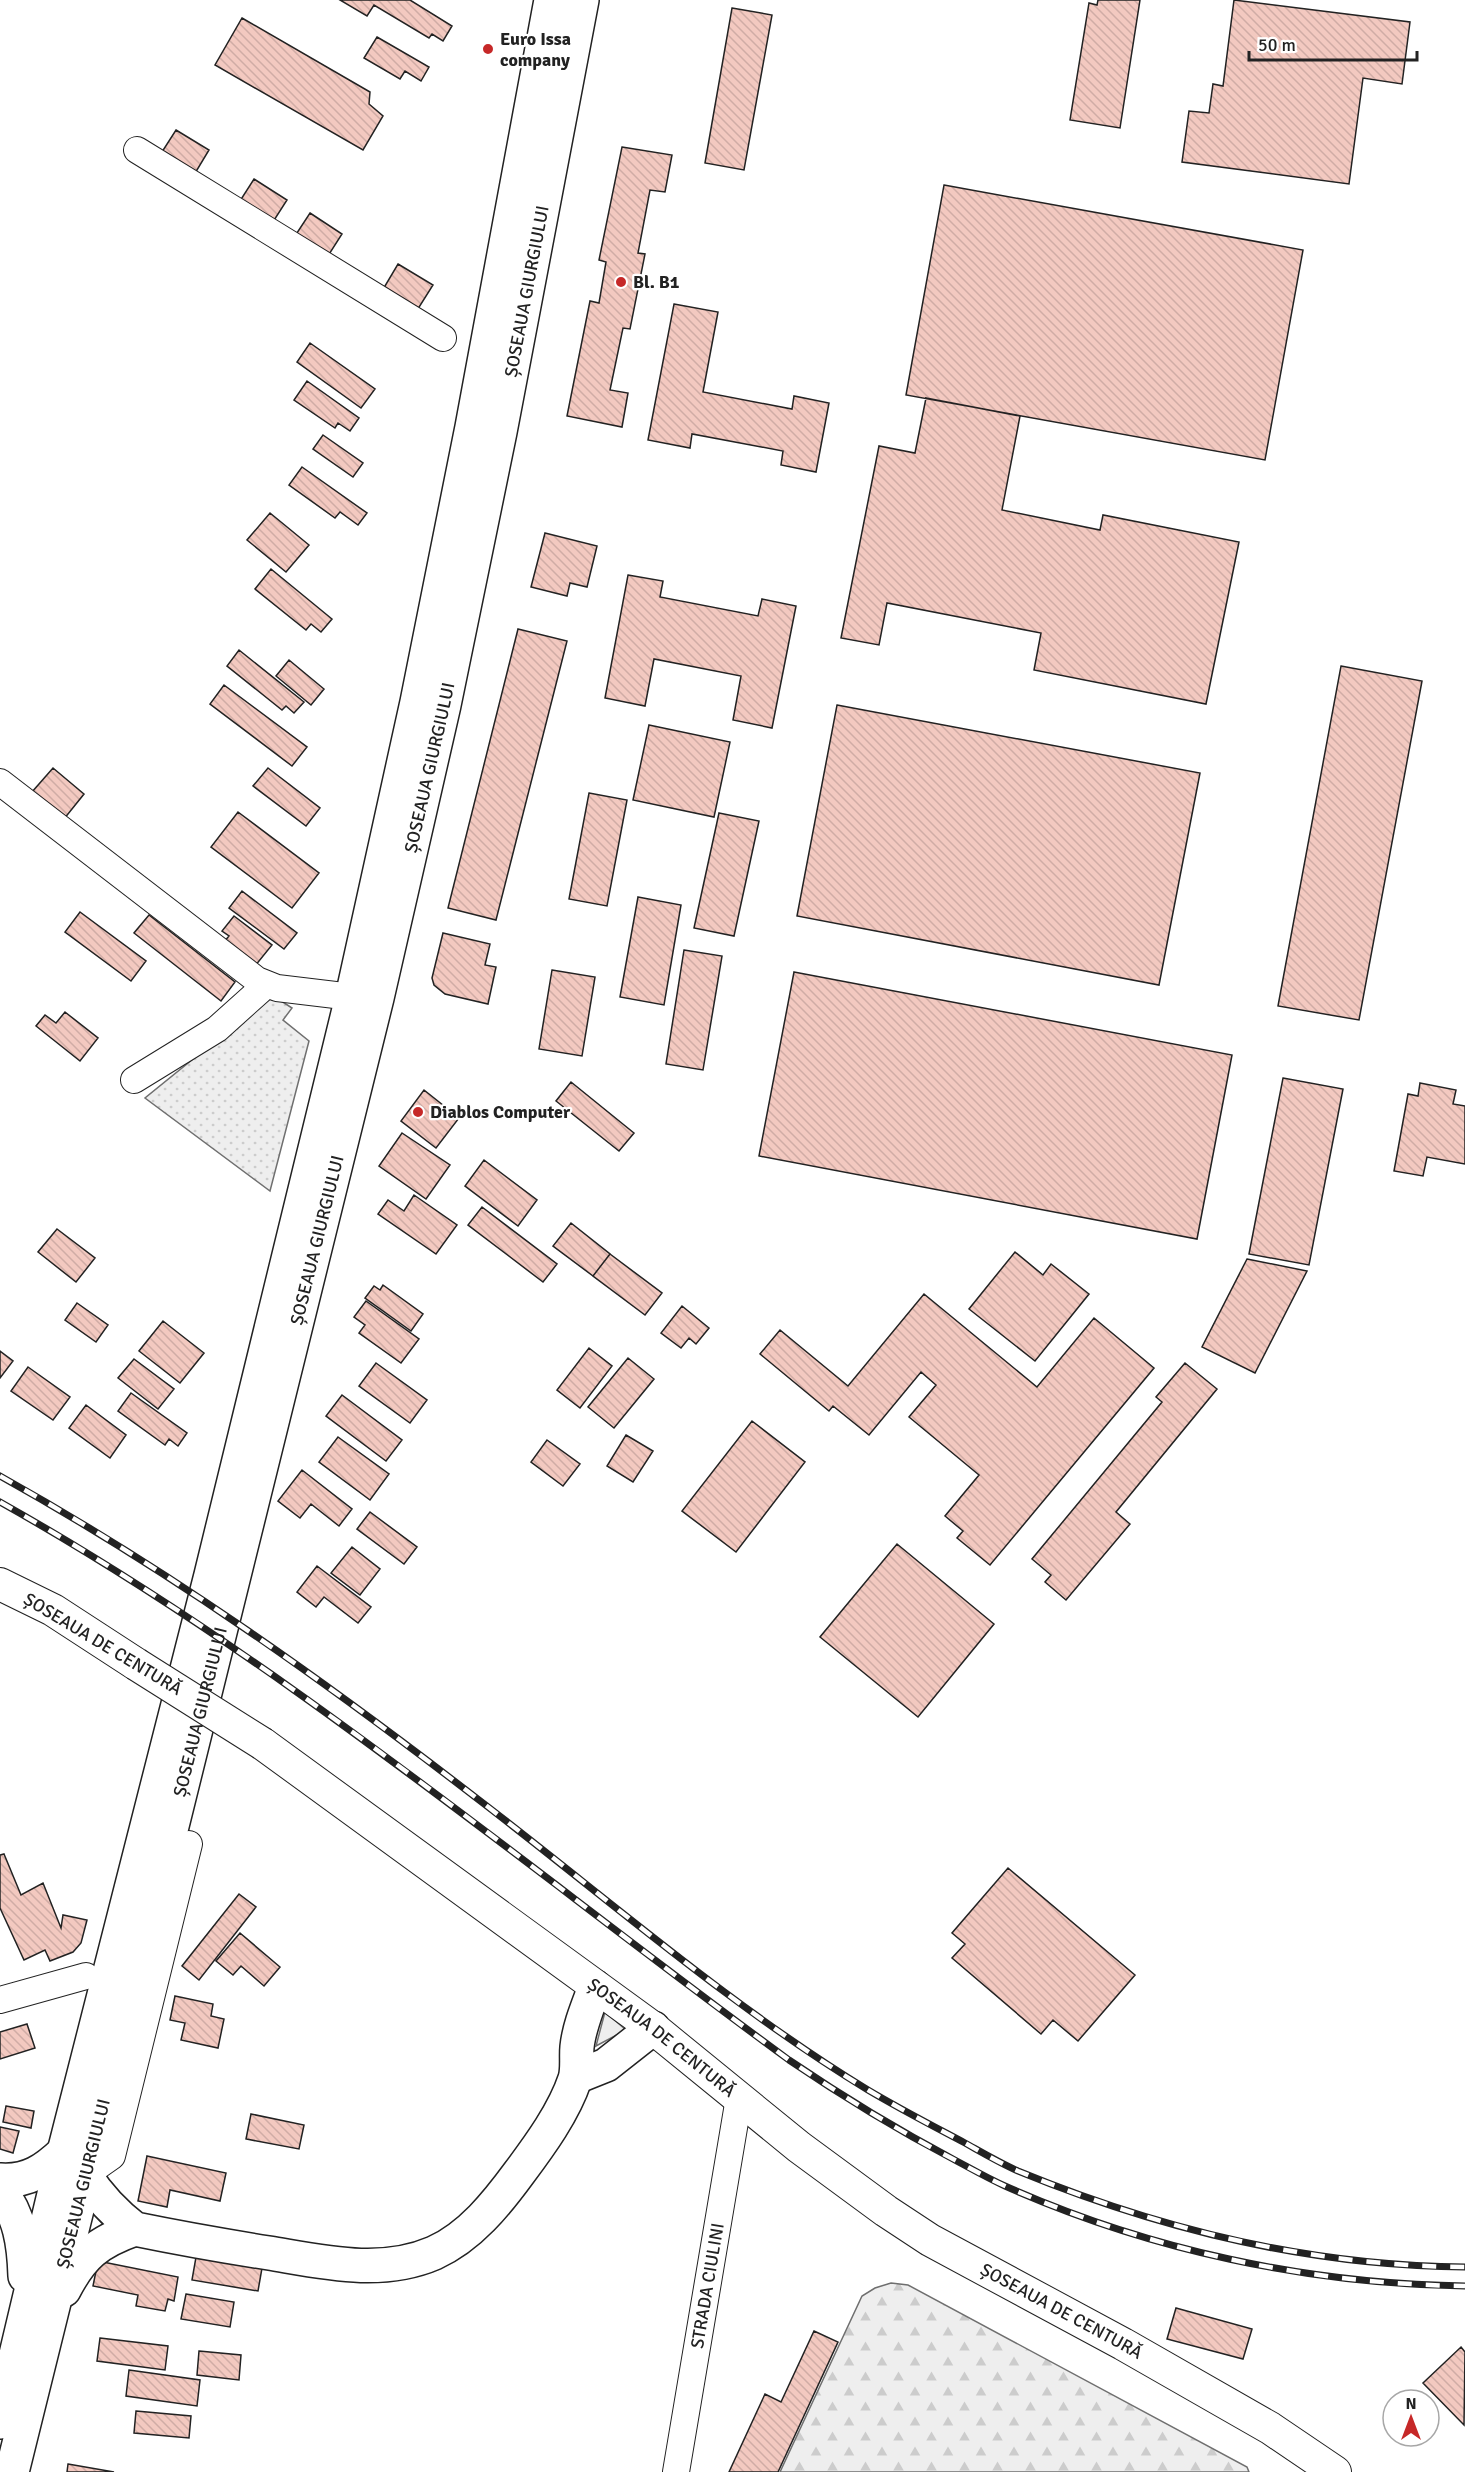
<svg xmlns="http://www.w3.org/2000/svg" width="1465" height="2472" font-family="Signika,sans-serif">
<defs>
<pattern id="forest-firs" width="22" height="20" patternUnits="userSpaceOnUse" patternTransform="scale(1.5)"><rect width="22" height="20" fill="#eee"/><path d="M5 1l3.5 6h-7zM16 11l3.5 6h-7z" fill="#ccc"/></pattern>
<pattern id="park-dots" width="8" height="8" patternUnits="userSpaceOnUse" patternTransform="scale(1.5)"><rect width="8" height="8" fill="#eee"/><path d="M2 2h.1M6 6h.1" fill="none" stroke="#ccc" stroke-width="1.8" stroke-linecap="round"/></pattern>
<pattern id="building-back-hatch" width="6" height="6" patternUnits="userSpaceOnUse" patternTransform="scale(1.5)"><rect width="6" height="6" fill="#f3c9c0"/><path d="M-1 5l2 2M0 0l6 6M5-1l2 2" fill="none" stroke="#d0aca5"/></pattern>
</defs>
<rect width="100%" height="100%" fill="#fff"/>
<path fill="#eee" stroke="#6f6f6f" stroke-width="1.5" d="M605,2012l21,18 -30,16z"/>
<path fill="url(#forest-firs)" stroke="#6f6f6f" stroke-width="1.5" d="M891,2283l17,2 339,182 2,5h-469l82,-176 13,-8z"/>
<path fill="url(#park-dots)" stroke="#6f6f6f" stroke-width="1.5" d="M272,995l20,13 -9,12 26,21 -39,150 -125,-93z"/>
<path fill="url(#building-back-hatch)" stroke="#222" stroke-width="1.5" d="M340,0h70l42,26 -9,15 -11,-7 -3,4 -55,-33 -7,11z
M1098,0h42l-20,128 -50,-8 19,-117 8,2z
M1234,0l176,22 -8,62 -39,-6 -14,106 -167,-22 7,-51 20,2 4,-29 10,2z
M732,8l40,7 -28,155 -39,-7z
M242,18l128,74 -1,12 14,12 -20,34 -148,-85z
M377,37l52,30 -8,14 -16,-10 -5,8 -36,-21z
M176,130l33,20 -15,25 -34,-20z
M622,147l50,8 -7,37 -15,-2 -12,63 7,1 -15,75 -7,-1 -13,62 18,3 -6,34 -55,-11 23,-115 9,2 7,-41 -7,-2z
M254,179l33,21 -16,25 -33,-21z
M944,185l359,65 -38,210 -359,-65z
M310,213l32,21 -16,25 -33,-20z
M398,264l35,21 -17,27 -34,-21z
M674,304l44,8 -15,80 89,17 2,-13 35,7 -13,69 -35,-7 2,-14 -91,-17 -2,14 -42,-8z
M310,343l65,46 -14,19 -64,-46z
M307,381l52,37 -9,13 -12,-8 -3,5 -41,-28z
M926,398l94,18 -18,94 98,20 3,-15 136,27 -33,162 -172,-34 7,-37 -154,-30 -8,42 -38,-7 38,-192 36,7z
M323,435l40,28 -10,14 -40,-28z
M302,467l65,46 -9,12 -18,-13 -5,6 -46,-33z
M270,513l39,32 -23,27 -39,-32z
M545,533l52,13 -10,41 -17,-4 -3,13 -36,-9z
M271,569l61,50 -11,13 -10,-8 -5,6 -51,-41z
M628,575l35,6 -3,16 98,19 4,-17 34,7 -24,122 -39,-8 8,-44 -87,-17 -9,47 -40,-8z
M518,629l49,12 -71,279 -48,-12z
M239,650l65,52 -10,11 -8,-7 -4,4 -55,-44z
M289,660l35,29 -13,16 -35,-29z
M1341,666l81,15 -63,339 -81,-14z
M224,685l83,62 -15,19 -82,-62z
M837,705l363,68 -41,212 -362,-69z
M649,725l81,17 -16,75 -81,-17z
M53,768l31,26 -20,25 -32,-27z
M268,768l52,40 -14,18 -53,-40z
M589,793l38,7 -20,106 -38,-7z
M238,812l81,61 -27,35 -81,-61z
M719,813l40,8 -25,115 -40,-8z
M242,891l55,42 -13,16 -55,-41z
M638,897l43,8 -17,100 -44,-8z
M80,912l66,49 -15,20 -66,-49z
M149,915l86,67 -14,19 -87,-68z
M234,916l38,29 -17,21 -31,-24 5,-6 -7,-5z
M443,933l47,11 -5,21 11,2 -8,37 -43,-10 -11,-9 -2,-7z
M684,950l38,6 -19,114 -37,-6z
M552,970l43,7 -13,79 -43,-7z
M794,972l438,83 -35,184 -438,-83z
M65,1012l33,26 -18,23 -44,-35 9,-11 11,8z
M1283,1078l60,11 -34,176 -60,-11z
M571,1082l63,51 -15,18 -63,-50z
M1420,1083l36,7 -3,14 12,2v58l-38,-7 -4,19 -29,-5 14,-77 10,2z
M424,1090l35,28 -23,30 -35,-27z
M402,1133l48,32 -24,34 -47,-33z
M484,1160l53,40 -19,26 -53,-40z
M414,1195l43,30 -21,29 -58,-40 10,-14 16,11z
M482,1207l75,57 -14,18 -75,-57z
M571,1223l39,31 -17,22 -40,-30z
M57,1229l38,29 -19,24 -38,-30z
M1015,1252l28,23 8,-11 38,30 -54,67 -66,-52z
M610,1254l52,39 -17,22 -52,-39z
M1247,1259l60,12 -52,102 -53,-26z
M383,1285l40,29 -12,17 -46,-33 9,-12 6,4z
M924,1294l113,93 57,-69 60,50 -164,197 -33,-27 6,-7 -18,-15 34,-41 -70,-58 27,-32 -15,-13 -52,63 -36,-29 -4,5 -69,-57 20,-24 68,56z
M366,1301l53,38 -18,24 -42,-30 6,-8 -11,-8z
M77,1303l31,22 -12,17 -31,-22z
M682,1306l27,22 -13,16 -7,-6 -8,10 -20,-15z
M163,1321l41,32 -24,30 -41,-32z
M589,1348l23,18 -32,42 -23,-18z
M0,1351l13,10 -13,17z
M628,1358l26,21 -40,49 -26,-21z
M134,1359l40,30 -16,20 -40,-31z
M376,1363l51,37 -17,23 -51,-37z
M1185,1363l32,26 -101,123 14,12 -64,76 -21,-18 6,-7 -19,-16 130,-157 -6,-5z
M28,1367l42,30 -17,23 -42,-29z
M131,1393l56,40 -9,13 -9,-7 -4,6 -47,-34z
M342,1395l60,45 -16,21 -60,-45z
M86,1405l40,30 -16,23 -41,-30z
M752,1421l53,41 -69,90 -54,-41z
M626,1435l27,16 -20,31 -26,-16z
M338,1437l51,37 -19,26 -51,-38z
M547,1440l33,24 -17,22 -32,-24z
M302,1470l50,39 -13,17 -28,-22 -11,14 -22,-17z
M370,1512l47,35 -13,17 -47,-35z
M897,1544l97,80 -76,93 -98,-80z
M352,1547l28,22 -20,26 -29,-22z
M317,1566l54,41 -13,16 -34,-26 -8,10 -19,-15z
M4,1854l17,41 22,-12 18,45 2,-13 24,5 -6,23 -8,9 -23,9 -5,-11 -21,10 -24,-52v-53z
M1008,1868l127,107 -57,66 -25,-21 -12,14 -89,-76 13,-14 -13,-11z
M239,1894l17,13 -57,73 -17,-14z
M240,1933l40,34 -16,19 -23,-20 -8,9 -17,-14z
M175,1996l38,8 -2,12 13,3 -6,29 -37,-8 4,-17 -15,-3z
M27,2024l8,24 -35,11v-27z
M6,2106l28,5 -3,17 -28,-6z
M251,2114l53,11 -5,24 -53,-10z
M0,2127l19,4 -6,22 -13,-4z
M147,2156l79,17 -6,28 -50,-11 -3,17 -29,-6z
M196,2257l66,11 -4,23 -66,-11z
M98,2261l80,16 -4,24 -6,-2 -3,12 -29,-5 2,-11 -45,-9z
M186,2294l48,8 -4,25 -49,-8z
M1176,2308l76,21 -9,30 -76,-20z
M814,2331l24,11 -60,130h-49l36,-78 16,8z
M100,2338l68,8 -3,24 -68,-9z
M1461,2347l4,5 -1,73 -41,-42z
M199,2351l42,4 -2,25 -42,-5z
M129,2370l71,10 -3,26 -71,-10z
M136,2411l55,5 -2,22 -55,-5z
M68,2464l46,8h-47z"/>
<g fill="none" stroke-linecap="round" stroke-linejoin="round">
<defs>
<g id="minor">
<path d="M137,150l306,188"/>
<path d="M0,782l257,198 20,8 75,9"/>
<path d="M134,1080l83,-51 49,-44"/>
<path d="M0,2000l86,-24"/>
<path d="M85,2175l27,-19 77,-312"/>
<path id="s1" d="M676,2472l63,-374"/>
</g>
<g id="major">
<path d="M0,1584l53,26 83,54"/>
<path id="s2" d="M263,1744l390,284 146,119 87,64 44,29 193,104 147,84 65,44"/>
</g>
<g id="highway">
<path d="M576,2077l30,-12 47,-37"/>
<path d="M85,2175c14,22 29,38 50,54 44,9 89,17 134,24 54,9 112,23 165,0 36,-16 63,-50 85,-80 21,-28 45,-61 56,-94 3,-10 1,-22 2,-32 2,-20 11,-41 18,-60"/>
<path d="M0,2180c28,2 45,-10 64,-28"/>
<path d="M0,2190c20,26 24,54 25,86"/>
<path d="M64,2290c18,-35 34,-48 71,-61"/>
<path d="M0,2422l64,-270 147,-577 141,-578 65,-295 55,-275 79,-427"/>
<path id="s3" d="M12,2472l365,-1474 67,-293 56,-273 82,-432"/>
</g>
</defs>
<use href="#minor" stroke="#222" stroke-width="28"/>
<use href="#major" stroke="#222" stroke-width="34"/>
<use href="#highway" stroke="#222" stroke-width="36"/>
<use href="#minor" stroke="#fff" stroke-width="26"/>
<use href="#major" stroke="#fff" stroke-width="32"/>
<use href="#highway" stroke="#fff" stroke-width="33"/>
<defs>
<path id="rail" d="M0,1476c169,94 326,206 479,324 128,98 251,206 389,290 32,19 65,36 97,53 18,10 35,20 53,28 141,58 294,95 447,96
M0,1502c282,158 529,368 789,558 53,36 107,69 164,99 17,9 34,19 52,27 144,64 303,98 460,100"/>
</defs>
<use href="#rail" stroke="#222" stroke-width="7"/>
<use href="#rail" stroke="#fff" stroke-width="4.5" stroke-dasharray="14" stroke-linecap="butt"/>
<defs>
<path id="major-bridge" d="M136,1664l127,80"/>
</defs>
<use href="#major-bridge" stroke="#222" stroke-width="34" stroke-linecap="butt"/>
<use href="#major-bridge" stroke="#fff" stroke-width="32"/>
</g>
<g fill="#c62828" stroke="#fff" stroke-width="2">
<circle cx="488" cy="49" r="6"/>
<circle cx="621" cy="282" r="6"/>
<circle cx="418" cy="1112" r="6"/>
</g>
<g text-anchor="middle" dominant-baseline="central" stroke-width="4.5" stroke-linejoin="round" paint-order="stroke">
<g font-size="18" font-weight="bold" fill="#222" stroke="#fff" text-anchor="start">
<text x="500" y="39">Euro Issa<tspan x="500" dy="21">company</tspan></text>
<text x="633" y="282">Bl. B1</text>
<text x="430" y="1112">Diablos Computer</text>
</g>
<g font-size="18" fill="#222" stroke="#fff">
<text stroke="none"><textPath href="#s3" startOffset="2241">ȘOSEAUA GIURGIULUI</textPath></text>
<text stroke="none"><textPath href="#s3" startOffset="1755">ȘOSEAUA GIURGIULUI</textPath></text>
<text stroke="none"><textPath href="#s3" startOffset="1269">ȘOSEAUA GIURGIULUI</textPath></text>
<text transform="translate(103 1644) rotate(31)">ȘOSEAUA DE CENTURĂ</text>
<text stroke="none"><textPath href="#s3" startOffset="783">ȘOSEAUA GIURGIULUI</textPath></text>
<text stroke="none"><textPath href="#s2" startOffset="495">ȘOSEAUA DE CENTURĂ</textPath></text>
<text stroke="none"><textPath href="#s3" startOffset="297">ȘOSEAUA GIURGIULUI</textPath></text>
<text stroke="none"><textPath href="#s1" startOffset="189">STRADA CIULINI</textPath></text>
<text stroke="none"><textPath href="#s2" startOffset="981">ȘOSEAUA DE CENTURĂ</textPath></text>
</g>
</g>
<g transform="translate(1411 2418)"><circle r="28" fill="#ffffff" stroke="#a7a7a7" stroke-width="1.5"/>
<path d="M0-4.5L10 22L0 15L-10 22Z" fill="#c62828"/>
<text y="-9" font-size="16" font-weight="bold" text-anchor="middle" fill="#222222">N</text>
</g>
<path d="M1249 51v9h168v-9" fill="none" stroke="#222222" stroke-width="3"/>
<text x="1258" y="51" font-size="18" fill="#222222" stroke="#ffffff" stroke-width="4.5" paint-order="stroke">50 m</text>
</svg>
